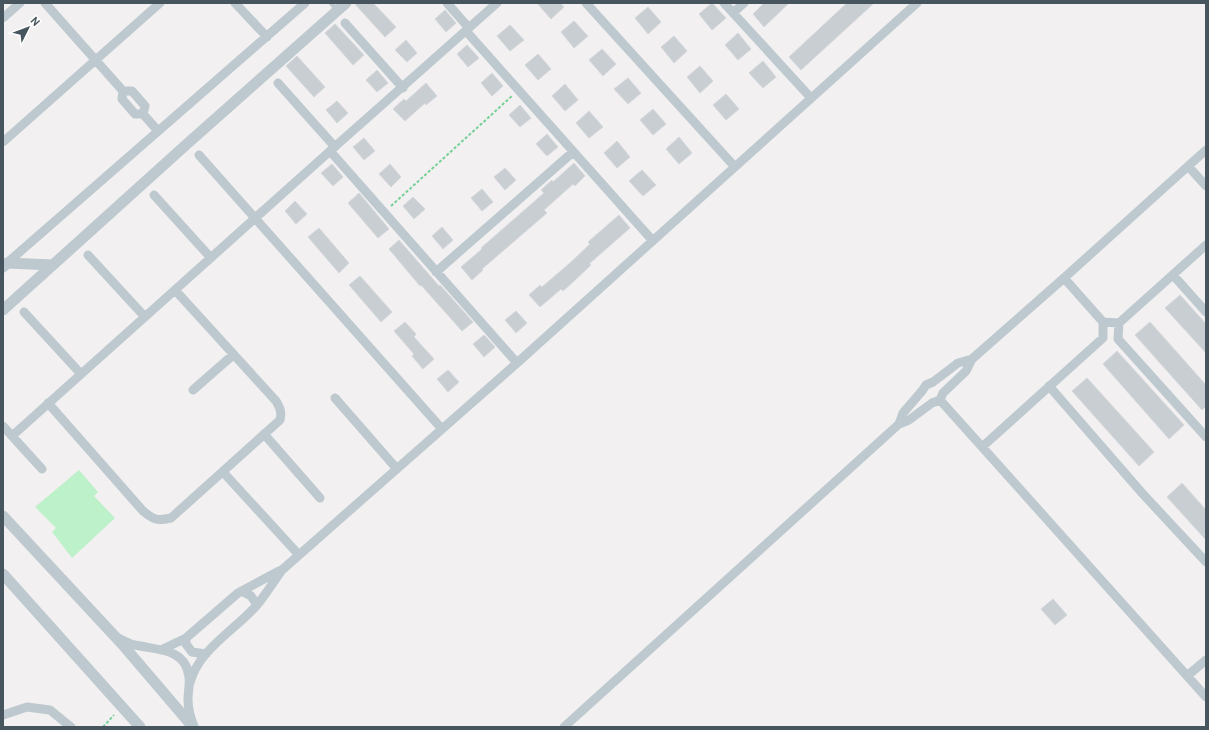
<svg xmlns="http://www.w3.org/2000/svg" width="1209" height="730" font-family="Overpass,sans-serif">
<rect width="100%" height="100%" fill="#f2f0f0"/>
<path fill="#bdf1ca" d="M79,470l19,22 -4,4 21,22 -43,40 -20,-26 4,-4 -21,-21z"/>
<path fill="#c9ced2" stroke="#d4d7db" d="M354,3h19l23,24 -11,10z
M537,3h23l4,4 -13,12z
M712,3l14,15 -14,12 -13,-16z
M764,3h25l-25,24 -11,-13z
M847,3h27l-73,67 -12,-13z
M648,7l13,15 -13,12 -13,-16z
M445,10l11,13 -10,9 -11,-13z
M574,21l14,15 -14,12 -13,-16z
M335,24l29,31 -11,10 -28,-32z
M510,25l14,15 -14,11 -13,-15z
M738,33l13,16 -13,11 -13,-15z
M674,36l13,15 -13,12 -13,-16z
M406,40l11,13 -10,9 -12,-12z
M467,45l12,13 -11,9 -11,-13z
M602,49l14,15 -13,12 -14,-16z
M538,54l13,15 -13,11 -13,-15z
M297,56l28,31 -11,10 -28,-31z
M763,61l13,16 -13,11 -14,-15z
M700,66l13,15 -13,12 -13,-16z
M377,70l11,13 -11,9 -11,-12z
M492,73l11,13 -11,10 -11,-13z
M628,78l13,15 -13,11 -14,-15z
M426,83l11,13 -11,9 -1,-2 -20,18 -12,-12 11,-10 2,2z
M565,84l13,16 -13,11 -13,-15z
M726,94l13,15 -13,11 -13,-15z
M337,101l11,12 -11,10 -11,-13z
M520,105l11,13 -11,9 -11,-12z
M653,109l13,15 -13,11 -13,-15z
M589,111l14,16 -14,11 -13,-15z
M547,134l11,13 -11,9 -11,-12z
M679,137l13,16 -13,11 -13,-15z
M364,138l11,13 -11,9 -11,-13z
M617,141l13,16 -13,11 -13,-15z
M574,163l11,13 -10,10 -2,-2 -29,26 3,3 -65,56 1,1 -11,10 -11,-13 21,-18 -1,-1 63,-55 -3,-3 11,-10 1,2z
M332,164l11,13 -10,9 -12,-13z
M390,164l11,13 -10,10 -12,-13z
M505,168l11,12 -11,10 -11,-13z
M642,170l14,15 -13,11 -14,-15z
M482,189l11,13 -11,9 -11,-13z
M359,193l30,36 -11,9 -30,-35z
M413,197l12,12 -11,10 -11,-13z
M295,201l12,13 -11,10 -11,-13z
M619,215l11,13 -41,36 2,1 -18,17 -10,9 -2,-2 -21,18 -11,-12 11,-10 2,2 28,-24 20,-19 -2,-2z
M442,227l11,13 -10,9 -11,-13z
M319,228l30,35 -10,10 -31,-36z
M399,240l40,46 1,-1 33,37 -11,9 -41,-46 -1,1 -31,-37z
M360,276l32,36 -11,10 -32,-37z
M1180,295l26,29v29l-41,-45z
M516,311l11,12 -11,10 -11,-13z
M405,322l11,12 -2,3 20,22 -11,10 -11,-13 2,-2 -20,-23z
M1150,322l56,63v21l-4,4 -67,-75z
M484,335l11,12 -11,10 -11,-13z
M1117,351l67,74 -15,14 -66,-75z
M448,370l11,12 -11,10 -11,-13z
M1087,378l67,74 -15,14 -67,-75z
M1182,483l24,27v30l-39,-43z
M1053,599l14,16 -12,10 -14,-16z"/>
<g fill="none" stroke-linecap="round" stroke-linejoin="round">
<path stroke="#74d097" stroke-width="2" stroke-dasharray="3 2" stroke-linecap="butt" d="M391,206l121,-110
M103,727l11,-12"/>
<path stroke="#bdc9cf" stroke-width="4.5" d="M331,3l6,7"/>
<path stroke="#bdc9cf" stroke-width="9" d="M45,3l78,88 -1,8 13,15h8l15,17
M235,3l32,34
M447,3l22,25
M586,3l149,164
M724,3l87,95
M733,13l11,-10
M3,18l17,-15
M345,23l58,65
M466,31l187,210
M278,83l57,64
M123,91h9l13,15 -2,8
M3,142l157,-139
M330,151l187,212
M199,155l243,274
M1188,166l18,20
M154,195l57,63
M1206,245l-87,78 -1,16 88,98
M88,255l57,62
M4,263h3l298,-260
M436,272l137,-120
M1173,275l33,37
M1064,278l39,44 16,1
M24,312l57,62
M1049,386l93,107 64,69
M193,390l40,-35
M335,398l62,71
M940,400l266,297
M48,403l95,108c11,9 14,10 28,7l109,-98c2,-8 0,-12 -4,-19l-101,-111
M899,424l4,-11 19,-22 4,-6 7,-3 25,-19 14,-4
M3,426l39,43
M264,434l56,64
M12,436l318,-285 167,-148
M982,447l121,-109v-16
M223,472l76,83
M242,591l9,5 6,9
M118,638c5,2 11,6 17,7 22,5 51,3 54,32 1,8 -1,14 -1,22 0,9 2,18 6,27
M186,638v6l6,8 14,2
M161,650l25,-12 52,-45 41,-22
M1187,676l19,-16
M190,683c8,-33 45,-53 67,-78 9,-11 17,-24 25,-35l235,-207 400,-360
M3,715l24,-8 23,3 21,17
M564,727l335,-303 10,-4 23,-17 8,-3 3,-7 23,-22 6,-12 92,-81 142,-128"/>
<path stroke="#bdc9cf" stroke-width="11" d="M3,267l4,-4 46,2
M3,310l185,-167 158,-140
M3,516l119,128 71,83
M3,574l137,153"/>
</g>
<rect width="1209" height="730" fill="none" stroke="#47565e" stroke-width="8"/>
<g transform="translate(28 28) rotate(48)" stroke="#ffffff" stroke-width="3" paint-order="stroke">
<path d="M0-3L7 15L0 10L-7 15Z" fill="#47565e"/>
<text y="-6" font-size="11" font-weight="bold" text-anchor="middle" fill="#47565e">N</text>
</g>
</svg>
